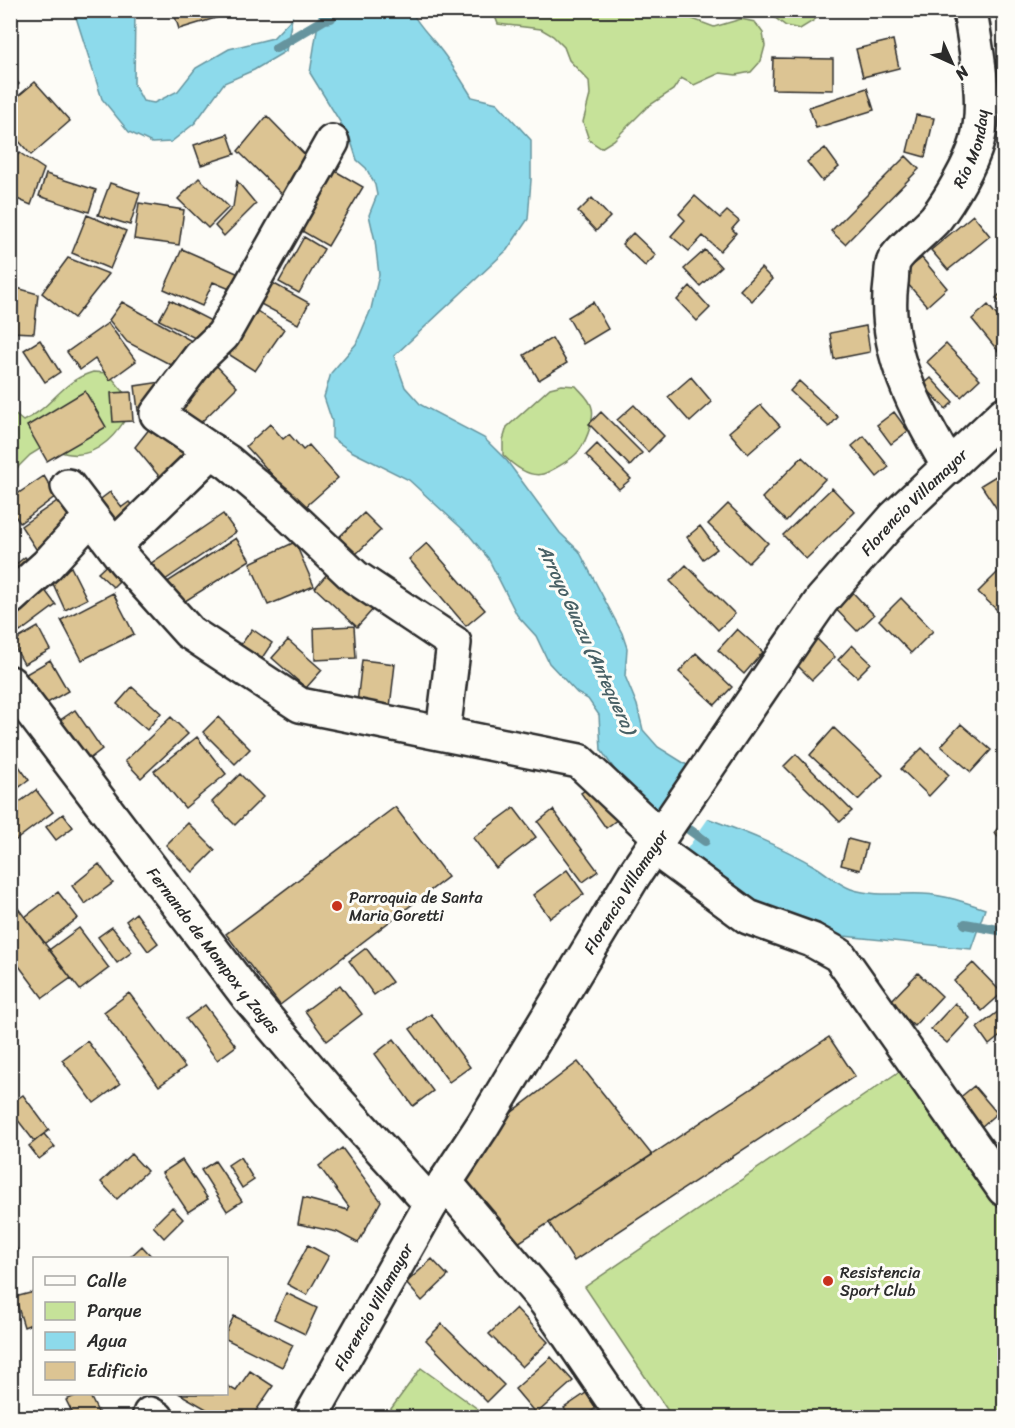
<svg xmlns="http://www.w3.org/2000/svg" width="1015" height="1428" font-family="Sriracha,sans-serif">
<rect width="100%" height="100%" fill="#fdfcf7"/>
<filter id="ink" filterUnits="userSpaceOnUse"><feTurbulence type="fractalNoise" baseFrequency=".0167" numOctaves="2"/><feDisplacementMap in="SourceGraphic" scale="12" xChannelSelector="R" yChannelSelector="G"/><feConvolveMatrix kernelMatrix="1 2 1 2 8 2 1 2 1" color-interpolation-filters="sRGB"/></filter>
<g filter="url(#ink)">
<path fill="#c6e299" stroke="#788662" stroke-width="1.5" d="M493,11h191l3,6 27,10 27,-8 14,3 8,11 2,13 -4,15 -10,11 -15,3 -16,-2 -26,12 -13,-7 -8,12 -26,17 -33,33 -13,8 -12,-8 -6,-18 7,-27 -1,-14 -20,-21 -5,-13 -11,-11 -12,-7 -43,-5z
M766,11h59l-12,10 -13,8 -14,-3z
M93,372l15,1 19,23 4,14c-12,22 -33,48 -61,44 -9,-1 -19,-5 -27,-7l-13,8 -19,19 -1,-81 4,6 -1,14 10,8c29,-13 38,-40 70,-49z
M562,385l14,1c6,7 14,13 16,22 3,12 -8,40 -17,47 -5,5 -25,17 -32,19 -15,4 -30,-9 -40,-19v-15l4,-13 43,-39z
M910,1064l94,134v219h-332l-87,-130z
M421,1368l68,49h-104z"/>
<path fill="#8ddaeb" stroke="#66949e" stroke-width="1.5" d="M74,11h61l-1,73 9,17 11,2 24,-12 18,-23 33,-19 44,-11 19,-20 -6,33 -32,19 -30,13 -29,40 -24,19 -19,1 -23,-11 -27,-33z
M320,11h91c8,15 19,25 29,38 12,15 22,32 32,48l25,6 34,37v40l-3,39 -21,31 -113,106 11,31 16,18 63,33 23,23 53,72 19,18 43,82 5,15 -2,28 12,29 6,25 15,17 29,18v14l-35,45 -51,-74 -2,-35 -11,-16 -11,-6 -28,-30 -13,-27 -19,-21 -29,-57 -19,-23 -60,-55 -58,-29 -19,-13v-17l-8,-24 7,-24 25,-29 15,-35 8,-34 -4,-34 -6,-26 8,-20 -2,-10 -9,-17 -9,-8 -7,-22 -40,-65z
M704,817c38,14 77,29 112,50 12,7 21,17 35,22 24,8 47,4 72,5 22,1 42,8 62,15l-14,40 -167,-17 -104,-57 -20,-20z"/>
<path fill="#fdfcf7" d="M704,814l6,2 -30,43 -2,-5z"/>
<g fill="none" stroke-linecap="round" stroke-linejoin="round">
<path stroke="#66949e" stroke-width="10" d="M276,48l49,-29 6,-1
M676,820l29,21
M965,924l39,7"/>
</g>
<path fill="#dcc493" stroke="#2b2b2b" stroke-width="1.5" d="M173,10h69l-63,19z
M893,40l6,28 -36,9 -7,-28z
M773,58l60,1v31l-61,-1z
M10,73l9,11 -9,9z
M35,82l35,39 -39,34 -21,-24v-28z
M867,88l7,22 -58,18 -7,-21z
M916,115l18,3 -9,39 -18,-5z
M267,116l47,48 -22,40 -54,-53z
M228,134l7,20 -34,11 -7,-20z
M825,148l14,19 -17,14 -15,-19z
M20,153l24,16 -13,36 -21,-9v-35z
M906,156l13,13 -74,75 -14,-13z
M330,168l33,19 -35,59 -33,-19z
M46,174l50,16 -7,22 -50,-16z
M199,178l30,29 -21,21 -30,-29z
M237,181l19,23 -32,32 -9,-10 18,-19z
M110,183l30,10 -10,32 -32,-10z
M695,196l25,22 7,-7 12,10 -7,8 4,4 -16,18 -17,-15 -14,15 -18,-15 14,-16 -6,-6z
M592,198l18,19 -14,14 -18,-19z
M139,203l45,7 -5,35 -45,-6z
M87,215l39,16 -16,38 -38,-16z
M973,215l17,21 -42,34 -17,-20z
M633,233l23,22 -11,11 -23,-22z
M304,237l20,12 -25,44 -20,-11z
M182,249l66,29 -6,16 -29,-12 -11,24 -38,-17z
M705,250l16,17 -21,19 -16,-17z
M68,258l41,16 -35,44 -32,-25z
M922,258l25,30 -20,18 -27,-31z
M761,268l11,11 -20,22 -12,-11z
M267,280l42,23 -11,21 -43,-23z
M10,286l28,8 -4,39 -24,-1z
M690,286l20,22 -13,13 -20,-21z
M1004,290v18l-8,-10z
M170,300l53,27 -10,20 -54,-27z
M122,302l75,42 -16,26 -54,-28 -18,-22z
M593,302l15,27 -25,15 -15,-27z
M988,305l16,19v21l-6,6 -26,-32z
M251,307l33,22 -29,42 -33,-21z
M108,323l28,38 -26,19 -15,-21 -15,11 -13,-18z
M866,326l4,26 -36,7 -4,-26z
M552,338l15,25 -28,17 -15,-25z
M40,340l20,32 -15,10 -21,-32z
M946,344l34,35 -19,18 -34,-35z
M214,363l23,24 -46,45 -23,-22z
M691,377l21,25 -22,20 -22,-25z
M931,378l22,24 -7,7 -23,-24z
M799,381l39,36 -9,10 -39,-36z
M161,382l3,25 -26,4 -3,-25z
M85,391l21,36 -59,34 -20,-35z
M131,392l2,29 -20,1 -2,-29z
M634,405l30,31 -16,16 -31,-32z
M761,405l19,21 -32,28 -19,-22z
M601,412l41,41 -12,13 -41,-42z
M894,412l14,19 -17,13 -14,-19z
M154,423l46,32 -33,31 -32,-39z
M270,424l13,15 6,-5 14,16 6,-5 29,33 -35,31 -57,-63z
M864,436l25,31 -12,10 -25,-31z
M597,444l34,35 -12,10 -33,-34z
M802,457l23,22 -39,42 -24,-23z
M999,474l5,7v31l-3,3 -20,-30z
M44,476l12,20 -36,27 -10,-14v-10z
M832,488l23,24 -49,47 -23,-24z
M110,492l12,15 7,-5 18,22 -24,18 -42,-28z
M63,497l15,22 -42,30 -15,-23z
M728,504l40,39 -20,20 -40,-39z
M364,513l17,17 -26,25 -17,-17z
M223,514l13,18 -74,50 -12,-18z
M700,526l17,23 -14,10 -16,-22z
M236,538l14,22 -79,50 -13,-22z
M295,542l19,44 -46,19 -18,-42z
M427,543l58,67 -19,16 -57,-67z
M25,557l11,13 -26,22v-23z
M114,558l14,14 -15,15 -15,-14z
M686,565l49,49 -17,16 -48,-49z
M71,567l16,32 -22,11 -15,-33z
M333,567l43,39 -19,21 -42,-39z
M1000,570l4,5v27l-7,8 -19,-18z
M843,582l31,33 -17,16 -31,-32z
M41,585l15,20 -36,27 -10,-13v-11z
M113,593l21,41 -52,26 -21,-40z
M901,598l32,33 -22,22 -32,-33z
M354,626l2,32 -41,2 -1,-32z
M38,627l12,23 -26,14 -12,-22z
M252,629l20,14 -12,18 -20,-15z
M737,629l26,23 -19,22 -26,-24z
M810,632l25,25 -23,23 -25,-25z
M288,640l34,30 -16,18 -34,-30z
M852,645l19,18 -14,14 -19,-17z
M696,653l36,34 -17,18 -36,-33z
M50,660l18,31 -24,14 -18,-31z
M362,660l33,4 -5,43 -33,-4z
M132,687l29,26 -14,17 -30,-26z
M75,710l27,39 -14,11 -29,-39z
M171,717l17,17 -47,44 -16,-17z
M218,717l32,32 -15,15 -32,-32z
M961,724l30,26 -20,22 -30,-26z
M834,728l49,47 -25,25 -48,-45z
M197,737l29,37 -41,34 -31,-37z
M922,748l27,27 -20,21 -28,-27z
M796,754l56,57 -12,11 -56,-56z
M13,758l16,22 -19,14v-34z
M240,774l23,23 -28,28 -23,-23z
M597,782l25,34 -16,12 -25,-35z
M36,790l17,22 -41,31 -2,-3v-31z
M395,807l53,70 -168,128 -54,-71z
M514,808l22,29 -40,31 -23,-30z
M553,810l45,61 -15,11 -45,-60z
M63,814l10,13 -17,13 -10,-13z
M1004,820v22l-10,-9z
M188,823l27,27 -22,22 -27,-27z
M848,839l19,5 -7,26 -19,-5z
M99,864l14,19 -28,21 -13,-18z
M567,870l17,24 -34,24 -17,-23z
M58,892l20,26 -33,25 -20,-26z
M17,907l54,71 -28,20 -33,-44v-41z
M136,913l22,30 -10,8 -22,-30z
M112,927l20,25 -15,11 -19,-26z
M79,928l30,40 -29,22 -31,-40z
M366,948l26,34 -18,13 -25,-34z
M973,963l29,30 -20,18 -28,-30z
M918,973l24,23 -28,30 -25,-23z
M340,985l22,29 -35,27 -22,-30z
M129,993l56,74 -26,19 -55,-74z
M955,1003l15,15 -23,25 -16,-14z
M205,1005l31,41 -19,14 -31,-41z
M1004,1007v26l-15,12 -12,-17z
M431,1014l39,53 -21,15 -39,-53z
M829,1037l26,39 -281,185 -25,-38z
M394,1039l39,52 -20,15 -38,-52z
M87,1041l33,43 -26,19 -32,-43z
M578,1062l74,93 -146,96 -50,-79 22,-34z
M974,1086l23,27 -16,14 -23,-28z
M23,1095l26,35 -15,11 -24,-31v-6z
M44,1134l11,13 -16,12 -10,-13z
M342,1148l39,53 -23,42 -21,-11 -39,-8 5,-26 45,12 1,-3 -30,-41z
M131,1154l16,17 -30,28 -16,-17z
M240,1157l14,23 -12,8 -14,-23z
M182,1160l26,39 -20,13 -26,-39z
M215,1161l27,40 -15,10 -26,-41z
M172,1207l11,12 -19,19 -11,-12z
M10,1237l8,14 -8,4z
M308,1245l21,11 -22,39 -20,-11z
M142,1246l11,12h-24z
M432,1259l16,17 -26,25 -16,-18z
M34,1292v31l-10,4 -9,-30z
M286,1293l31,15 -12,26 -31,-15z
M516,1308l32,34 -26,25 -33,-33z
M234,1316l59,29 -11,22 -56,-28v-7z
M442,1324l62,61 -17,17 -61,-62z
M551,1357l22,24 -37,33 -21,-25z
M250,1371l23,15 -22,32h-29l-42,-24h46v-9l10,6z
M586,1393l10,15 -14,10h-12l-6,-10z
M79,1394h10l11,22 -25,2 -9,-18z"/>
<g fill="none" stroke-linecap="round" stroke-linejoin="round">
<defs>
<g id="minor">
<path d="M332,142l-109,193 -23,22 -43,57 71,48 51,43 76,72 99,66 -11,90"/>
<path id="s1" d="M949,467c-32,-56 -67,-117 -58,-184 1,-6 0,-17 3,-22 5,-11 33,-32 42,-43 14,-18 35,-54 41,-76 11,-42 -1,-90 -7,-132"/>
<path d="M68,486l57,75 64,71 111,73 279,56 81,76"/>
<path d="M114,546l98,-95"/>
<path d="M10,598l37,-33 44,-48"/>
<path id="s2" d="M10,683l239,315 80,94 102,112"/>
<path d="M653,847l95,70 64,23 27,15 165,234"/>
<path d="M445,1182l101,120 79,116"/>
<path d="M150,1414l7,4"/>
<path id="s3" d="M310,1418l121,-214 52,-79 151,-250 152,-223 36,-52 73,-83 109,-103"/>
</g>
</defs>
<use href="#minor" stroke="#2b2b2b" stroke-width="38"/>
<use href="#minor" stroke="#fdfcf7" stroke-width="33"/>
</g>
</g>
<g fill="#c8321e" stroke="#fdfcf7" stroke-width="2">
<circle cx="337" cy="906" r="6"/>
<circle cx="828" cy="1281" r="6"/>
</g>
<g text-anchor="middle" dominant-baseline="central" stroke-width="6" stroke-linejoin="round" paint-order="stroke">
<g font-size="16" fill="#2b2b2b" stroke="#fdfcf7">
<text stroke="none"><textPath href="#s1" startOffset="358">Río Monday</textPath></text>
<text stroke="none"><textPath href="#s3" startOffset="1100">Florencio Villamayor</textPath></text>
<text stroke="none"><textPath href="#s3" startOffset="614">Florencio Villamayor</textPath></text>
<text stroke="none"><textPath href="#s2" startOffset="336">Fernando de Mompox y Zayas</textPath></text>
<text stroke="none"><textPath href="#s3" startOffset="128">Florencio Villamayor</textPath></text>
</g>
<g font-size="16" fill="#2b2b2b" stroke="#fdfcf7" text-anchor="start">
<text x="349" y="897">Parroquia de Santa<tspan x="349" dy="18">Maria Goretti</tspan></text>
<text x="840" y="1272">Resistencia<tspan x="840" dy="18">Sport Club</tspan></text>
</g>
<g font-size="18" font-style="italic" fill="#486065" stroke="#fdfcf7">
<text transform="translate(587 639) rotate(65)">Arroyo Guazu (Antequera)</text>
</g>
</g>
<rect width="1015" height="1428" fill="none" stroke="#fdfcf7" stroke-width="36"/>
<rect x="18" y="18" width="979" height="1392" fill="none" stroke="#2b2b2b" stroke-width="2" filter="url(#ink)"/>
<rect x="33" y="1257" width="195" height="138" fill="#fdfcf7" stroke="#a9a8a5" stroke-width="1.5"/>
<rect x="45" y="1276" width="30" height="9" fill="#fdfcf7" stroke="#a9a8a5" stroke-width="1.5"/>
<text x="87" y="1287" font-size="18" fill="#2b2b2b">Calle</text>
<rect x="45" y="1302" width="30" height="18" fill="#c6e299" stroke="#a9a8a5" stroke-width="1.5"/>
<text x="87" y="1317" font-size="18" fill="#2b2b2b">Parque</text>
<rect x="45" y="1332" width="30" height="18" fill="#8ddaeb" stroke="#a9a8a5" stroke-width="1.5"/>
<text x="87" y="1347" font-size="18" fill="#2b2b2b">Agua</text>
<rect x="45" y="1362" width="30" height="18" fill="#dcc493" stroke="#a9a8a5" stroke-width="1.5"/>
<text x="87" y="1377" font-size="18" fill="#2b2b2b">Edificio</text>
<g transform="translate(952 63) rotate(135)" stroke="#fdfcf7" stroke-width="4.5" paint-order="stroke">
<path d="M0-4.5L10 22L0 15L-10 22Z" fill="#2b2b2b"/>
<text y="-9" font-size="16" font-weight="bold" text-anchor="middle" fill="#2b2b2b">N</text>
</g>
</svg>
